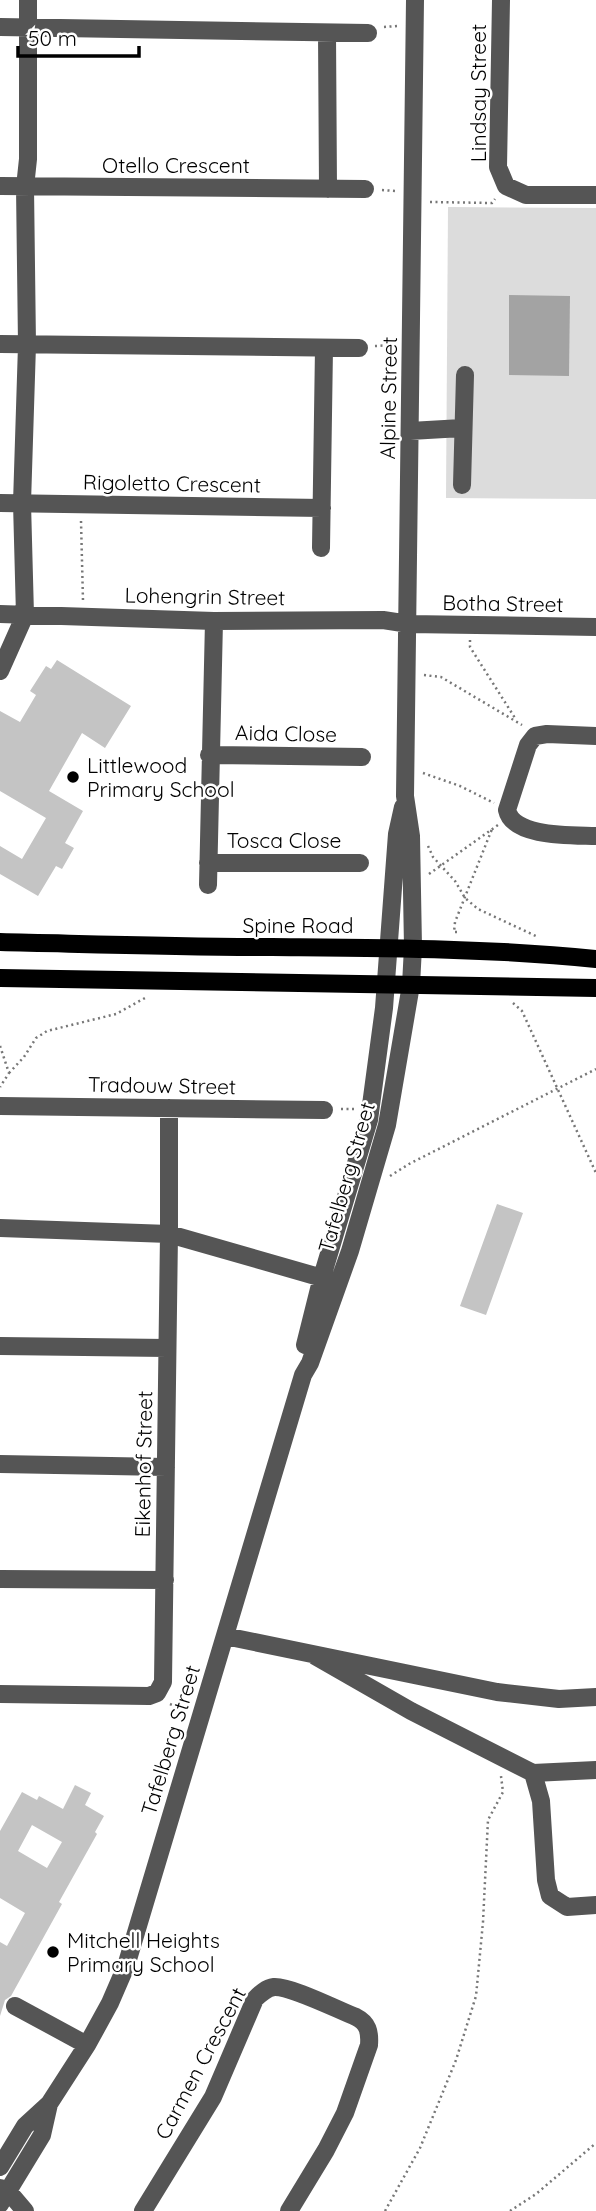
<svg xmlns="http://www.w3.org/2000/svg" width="596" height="2211" font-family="Quicksand,sans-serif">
<rect width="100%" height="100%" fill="#fff"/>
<path fill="#dcdcdc" d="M448,207l148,1v291l-150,-1z"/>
<path fill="#a3a3a3" d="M509,295l61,1 -1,80 -60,-1z"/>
<path fill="#c4c4c4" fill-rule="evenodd" d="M57,660l74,46 -26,42 -23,-15 -33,58 34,20 -18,32 9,5 -12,21 -6,-3 -18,30 -38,-22v-28l22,13 24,-41 -46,-27v-80l20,11 16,-27 -6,-4 16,-25 5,3z
M497,1204l26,9 -37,102 -26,-9z
M75,1785l16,8 -6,12 19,11 -9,16 2,2 -38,68 3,2 -51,92 -6,4 -5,16v-74l7,4 18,-33 -25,-15v-67l22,-39 15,8 2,-4 24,13zM32,1825l30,17 -15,26 -29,-17z"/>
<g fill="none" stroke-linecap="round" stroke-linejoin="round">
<path stroke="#777" stroke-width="2.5" stroke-dasharray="2 3.5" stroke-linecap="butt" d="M384,27l13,-1
M382,190l13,1
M430,202l62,1 3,-4
M375,346l17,-1
M81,521l2,80
M470,640v7l45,71
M424,675l17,2 81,48
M423,773l37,13 34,17
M428,846l5,11 22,24 10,17 13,11 60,28
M429,874l69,-49
M457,932h-3l1,-10 37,-93
M513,1003l9,8 74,162
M0,1046l9,27 -9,14
M9,1073l15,-16 12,-19 11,-7 69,-17 29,-16
M341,1109h14
M390,1176l19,-12 187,-95
M170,1704l11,5
M385,2211l35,-63 36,-88 20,-64 7,-74 5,-102 15,-28 -2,-16
M510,2211l26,-17 60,-51"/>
<path stroke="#555" stroke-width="18" d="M501,0l-3,167 8,19 20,9h70
M0,27l368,6
M327,33l1,156
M0,186l365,3
M0,344l359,4
M410,431l52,-3
M462,485l3,-110
M0,503l322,5
M321,548l3,-200
M0,614l214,7 169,-1 26,4 187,3
M0,671l25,-56 -3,-112 5,-158 -2,-158 3,-28v-159
M596,736l-49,-2 -12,2 -7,9 -21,65c6,28 67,25 89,26
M209,755l153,2
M208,863h152
M208,885l6,-264
M0,1106l324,4
M0,1228l169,6 164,47
M305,1345l17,-68 47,-157 15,-112 13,-174 6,-27
M0,1346l167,2
M0,1464l166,3
M0,1579l165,1
M225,1636l272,56 62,7 37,-2
M315,1656l96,55 122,62 8,28 5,79 4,16 17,11 29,-2
M0,1694l149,2 8,-3 6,-11 6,-448v-126
M533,1773l63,-3
M15,2006l72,39
M0,2167l25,-41 24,-22 38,-59 23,-42 16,-37 177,-591 7,-12 40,-112 37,-126 24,-140 2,-38 -2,-111 -6,-40 10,-796
M0,2188l8,3 17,20
M0,2204l42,-69 7,-31
M143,2211l70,-114 42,-98c5,-5 11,-11 19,-12 17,-1 64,23 82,30 12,6 14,15 13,28l-24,68 -19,37 -37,61"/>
<path stroke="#000" stroke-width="18" d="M0,942c91,2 181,5 272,5 108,1 216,1 324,12
M0,978l596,10"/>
</g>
<g fill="#000" stroke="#fff" stroke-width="2.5">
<circle cx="73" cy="777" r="7"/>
<circle cx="53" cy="1952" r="7"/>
</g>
<g text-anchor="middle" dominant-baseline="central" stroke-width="5" stroke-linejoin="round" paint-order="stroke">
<g font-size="21" fill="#000" stroke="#fff">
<text transform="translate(478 93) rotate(-90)">Lindsay Street</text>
<text x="176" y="165">Otello Crescent</text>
<text transform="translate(388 398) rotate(-89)">Alpine Street</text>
<text transform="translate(172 483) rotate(1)">Rigoletto Crescent</text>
<text transform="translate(205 596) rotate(1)">Lohengrin Street</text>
<text transform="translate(503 603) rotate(1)">Botha Street</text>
<text transform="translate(286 733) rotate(1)">Aida Close</text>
<text x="284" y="840">Tosca Close</text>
<text x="298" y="925">Spine Road</text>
<text transform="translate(162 1085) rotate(1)">Tradouw Street</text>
<text transform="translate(346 1177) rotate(-74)">Tafelberg Street</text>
<text transform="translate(143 1464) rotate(-89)">Eikenhof Street</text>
<text transform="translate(170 1740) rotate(-73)">Tafelberg Street</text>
<text transform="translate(200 2063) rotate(-62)">Carmen Crescent</text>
</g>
<g font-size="21" fill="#000" stroke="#fff" text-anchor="start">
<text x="87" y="765">Littlewood<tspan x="87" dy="24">Primary School</tspan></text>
<text x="67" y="1940">Mitchell Heights<tspan x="67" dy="24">Primary School</tspan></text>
</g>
</g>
<path d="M18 46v10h121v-10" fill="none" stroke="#000000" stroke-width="3.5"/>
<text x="28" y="46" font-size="21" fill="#000000" stroke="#ffffff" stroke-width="5" paint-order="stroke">50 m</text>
</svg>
